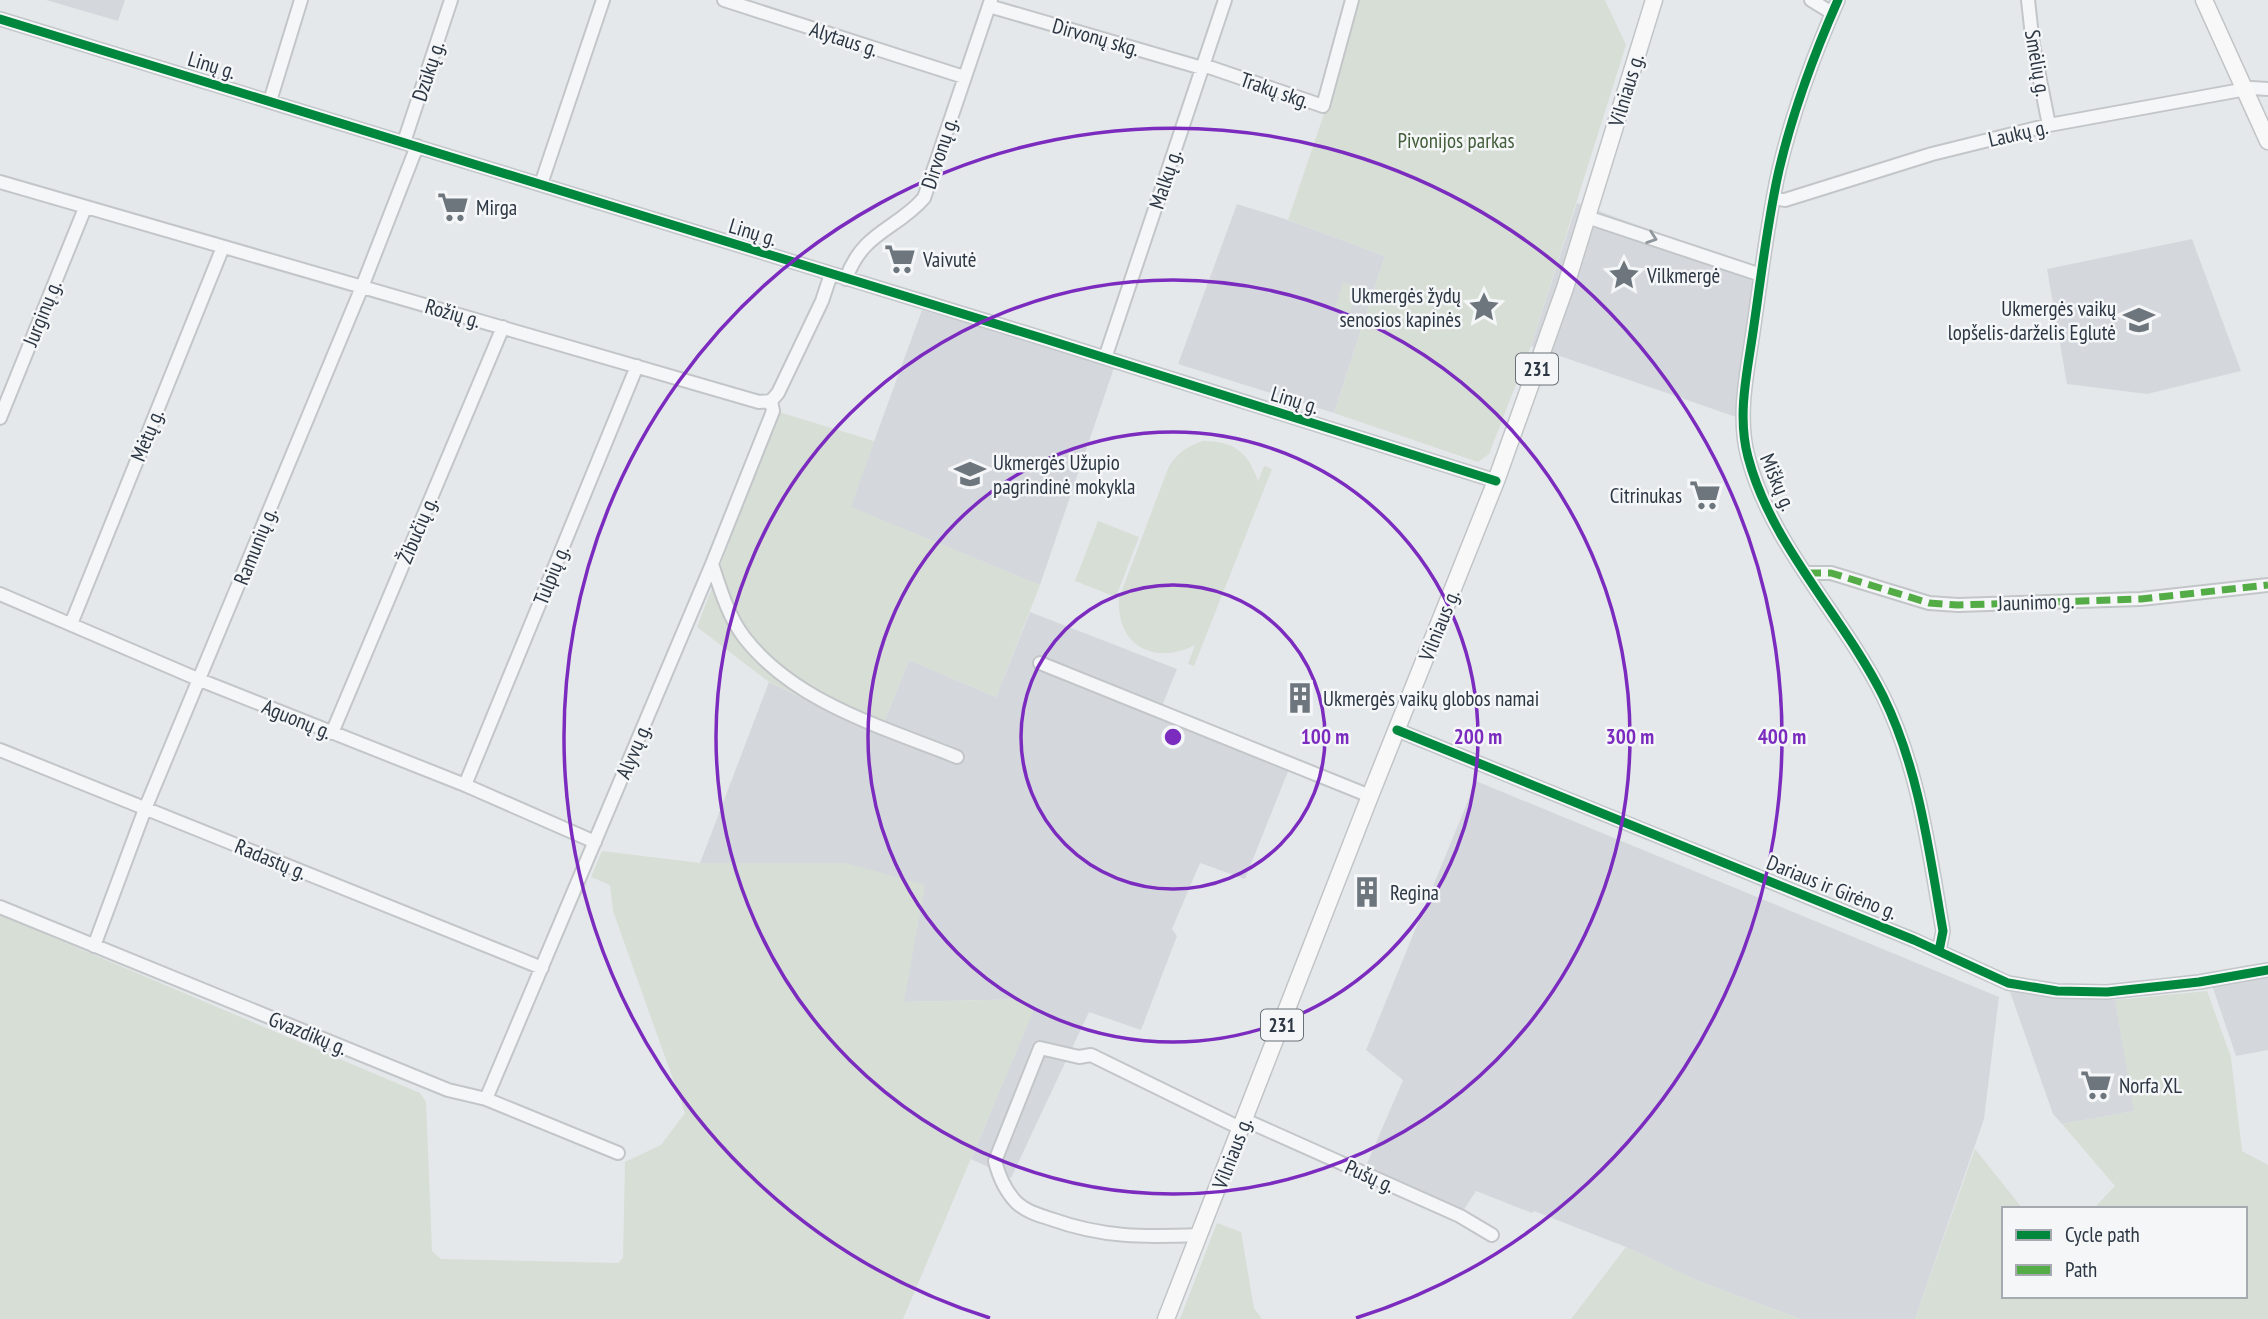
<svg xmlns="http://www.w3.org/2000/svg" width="2268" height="1319" font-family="'PT Sans Narrow',sans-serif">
<rect width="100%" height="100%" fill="#e5e8ea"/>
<path fill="#d4d8dd" d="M46,0h79l-7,21z
M1577,203l178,65 -19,149 -205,-71z
M1237,204l51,16 97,36 -51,157 -156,-49z
M2192,239l49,132 -94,23 -80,-10 -20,-115z
M922,310l193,55 -75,220 -190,-78z
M1030,612l147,57 -19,47 131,53 -44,110 -45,-16 -28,66 5,7 -36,94 -52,-18 -78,166 -40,-19 62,-148 -9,-12 -120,3 -204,-139 69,-181 47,23 64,27 29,-72 87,37z
M1476,781l523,216 -15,122 -69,200h-115l-102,-38 -72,-34 -92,-36 -2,2 -56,-22 -15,23 -96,-46 38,-88 -37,-30z
M2268,975v75l-32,6 -24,-71z
M2010,992l105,8 20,111 -73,13 -9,-10z"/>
<path fill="#d7ded6" d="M1356,0h249l21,45 -95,301 -42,108 -11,8 -144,-49 51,-157 -97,-36 39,-115z
M1343,282l15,5 -8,25 -15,-4z
M779,412l95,29 -23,66 189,78 -44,112 -87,-37 -29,72 -64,-27 -47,-23 -72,-55z
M1203,441c31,0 45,11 55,40l6,-15 8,3 -78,197 -6,-2 7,-19c-41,21 -79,0 -76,-47l50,-132c9,-13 18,-20 34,-25z
M1098,521l41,16 -23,60 -41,-16z
M602,851l98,12h146l79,22 -21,117 121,-3 8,13 -130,307h-903v-404l420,178 6,9 6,149 9,8 177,4 5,-5 2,-96 36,-17 24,-32 -72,-202 -3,-26 -19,-8z
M2207,991l24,66 11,94 26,14v154h-353l60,-170 48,60h-19v87h241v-87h-152l22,-23 -53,-62 72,-13 -19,-111z
M1217,1223l24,9 13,76 8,11h-82z
M1626,1247l72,34 102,38h-229z"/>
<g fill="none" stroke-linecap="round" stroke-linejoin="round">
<defs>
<path id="minor" d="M724,0l240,77
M1811,0l21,13
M1838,0c-23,52 -46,115 -59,170 -12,53 -18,108 -26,162 -6,41 -16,84 -5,125 23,88 95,159 135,239 36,73 46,155 60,235l-4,20
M2028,0l5,45 16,80
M989,6l213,62
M0,19l1045,320 451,142
M1203,65l120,41 29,-106
M270,101l31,-101
M404,142l47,-142
M0,182l759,220 12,-1 7,-8 44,-92 9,-27
M541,184l62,-184
M1774,198l11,2 147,-46 117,-29 203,-37 16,1
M1587,217l174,58
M846,279c16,-47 50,-49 78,-81l67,-198
M1105,358l120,-358
M0,418l85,-210
M712,564c8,24 16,52 32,73 51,66 139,90 213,120
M1807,573h24l98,30 29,2 183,-6 127,-14
M0,594l200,86 265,105 130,57
M71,624l152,-377
M1040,663l330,133
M1397,730l517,210 94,43 49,8 50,1 92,-10 69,-12
M332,733l171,-406
M0,750l542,218
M465,785l172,-419
M0,907l448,183 38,9 132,54
M94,946l51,-137 217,-522 55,-141
M486,1099l226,-535 61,-153 -2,-10
M1245,1120l215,96 32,19
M1199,1235c-55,2 -95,3 -148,-16 -12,-4 -24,-7 -34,-16 -12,-12 -18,-26 -22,-42l45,-113 39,9 12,-2 151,74"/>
<path id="major" d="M2204,0l64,141
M1166,1319l204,-523 126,-315 69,-193 89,-288"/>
</defs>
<use href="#minor" stroke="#c3c6c8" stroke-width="16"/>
<use href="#major" stroke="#c2c5c7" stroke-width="19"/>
<use href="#minor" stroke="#f5f6f7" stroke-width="12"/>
<use href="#major" stroke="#f8f8f8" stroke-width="16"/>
<path stroke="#54ac47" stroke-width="7" stroke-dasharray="14 7" stroke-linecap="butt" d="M1807,573h24l98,30 29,2 183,-6 127,-14"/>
<defs>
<path id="cycleway" d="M1838,0c-23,52 -46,115 -59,170 -12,53 -18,108 -26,162 -6,41 -16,84 -5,125 23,88 95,159 135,239 36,73 46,155 60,235l-4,20
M0,19l1045,320 451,142
M1397,730l517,210 94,43 49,8 50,1 92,-10 69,-12"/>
</defs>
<use href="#cycleway" stroke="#f4f6f8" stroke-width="13"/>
<use href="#cycleway" stroke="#00873e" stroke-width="9"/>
</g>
<defs><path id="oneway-chevron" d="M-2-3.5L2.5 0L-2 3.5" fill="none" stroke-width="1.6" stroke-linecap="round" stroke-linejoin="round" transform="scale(1.75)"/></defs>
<use stroke="#90969d" href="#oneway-chevron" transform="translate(1652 238) rotate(19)"/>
<g fill="none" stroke="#7b2cbf" stroke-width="3.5">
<circle cx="1173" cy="737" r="152"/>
<circle cx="1173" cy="737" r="305"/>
<circle cx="1173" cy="737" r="457"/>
<path d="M990 1318A609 609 0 1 1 1356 1318"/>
</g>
<defs>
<symbol id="supermarket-bare" viewBox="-9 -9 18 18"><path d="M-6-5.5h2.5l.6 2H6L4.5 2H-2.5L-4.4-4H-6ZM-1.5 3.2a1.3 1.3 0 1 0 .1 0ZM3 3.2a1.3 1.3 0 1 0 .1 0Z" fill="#6d757d" stroke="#f4f6f8" stroke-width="2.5" paint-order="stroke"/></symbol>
<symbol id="sight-bare" viewBox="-9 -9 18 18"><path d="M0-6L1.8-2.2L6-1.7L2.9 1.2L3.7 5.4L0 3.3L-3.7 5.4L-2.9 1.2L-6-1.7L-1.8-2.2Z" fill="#6d757d" stroke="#f4f6f8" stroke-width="2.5" paint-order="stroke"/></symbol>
<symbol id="school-bare" viewBox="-9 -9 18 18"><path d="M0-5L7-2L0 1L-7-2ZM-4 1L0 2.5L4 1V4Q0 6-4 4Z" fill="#6d757d" stroke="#f4f6f8" stroke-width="2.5" paint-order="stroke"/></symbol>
<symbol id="building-bare" viewBox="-9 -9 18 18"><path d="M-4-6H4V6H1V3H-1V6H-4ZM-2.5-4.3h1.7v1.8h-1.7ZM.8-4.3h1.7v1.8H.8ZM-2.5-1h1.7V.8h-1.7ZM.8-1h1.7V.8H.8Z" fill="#6d757d" stroke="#f4f6f8" stroke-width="2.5" paint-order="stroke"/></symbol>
</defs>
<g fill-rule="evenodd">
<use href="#supermarket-bare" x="431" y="185" width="44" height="44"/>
<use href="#supermarket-bare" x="878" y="237" width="44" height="44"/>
<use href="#sight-bare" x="1602" y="253" width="44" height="44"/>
<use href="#sight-bare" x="1462" y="285" width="44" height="44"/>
<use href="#school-bare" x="2117" y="298" width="44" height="44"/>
<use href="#school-bare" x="948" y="452" width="44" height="44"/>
<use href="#supermarket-bare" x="1683" y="473" width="44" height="44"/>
<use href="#building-bare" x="1278" y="676" width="44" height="44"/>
<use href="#building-bare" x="1345" y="870" width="44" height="44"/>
<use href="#supermarket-bare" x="2074" y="1063" width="44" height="44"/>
</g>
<g text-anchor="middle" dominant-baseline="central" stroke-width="5" stroke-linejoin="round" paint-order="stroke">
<g fill="#f4f6f8" stroke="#687079" stroke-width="2">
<rect x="1516" y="353.5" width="42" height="31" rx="5"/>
<rect x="1261" y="1009.5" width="42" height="31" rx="5"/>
</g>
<g font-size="19" font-weight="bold" fill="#2c3743">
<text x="1537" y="369">231</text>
<text x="1282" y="1025">231</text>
</g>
<g font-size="21" fill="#2c3743" stroke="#f4f6f8">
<text transform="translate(1096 37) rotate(16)">Dirvonų skg.</text>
<text transform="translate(844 39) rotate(18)">Alytaus g.</text>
<text transform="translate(2038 63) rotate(80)">Smėlių g.</text>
<text transform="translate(212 65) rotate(17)">Linų g.</text>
<text transform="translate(428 71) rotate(-72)">Dzūkų g.</text>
<text transform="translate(1275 90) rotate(19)">Trakų skg.</text>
<text transform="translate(1626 90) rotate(-73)">Vilniaus g.</text>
<text transform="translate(2018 133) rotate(-13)">Laukų g.</text>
<text transform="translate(939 153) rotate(-72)">Dirvonų g.</text>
<text transform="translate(1165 179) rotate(-72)">Malkų g.</text>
<text transform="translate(753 232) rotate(17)">Linų g.</text>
<text transform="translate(42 313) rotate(-68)">Jurginų g.</text>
<text transform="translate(453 313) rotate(16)">Rožių g.</text>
<text transform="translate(1295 400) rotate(17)">Linų g.</text>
<text transform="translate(147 435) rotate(-68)">Mėtų g.</text>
<text transform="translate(1778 482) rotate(67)">Miškų g.</text>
<text transform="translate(417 530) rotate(-67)">Žibučių g.</text>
<text transform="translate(255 546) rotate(-68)">Ramunių g.</text>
<text transform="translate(551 575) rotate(-68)">Tulpių g.</text>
<text transform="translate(2036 602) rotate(-2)">Jaunimo g.</text>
<text transform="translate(1439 625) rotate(-68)">Vilniaus g.</text>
<text transform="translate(297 719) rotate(22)">Aguonų g.</text>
<text transform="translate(633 751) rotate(-67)">Alyvų g.</text>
<text transform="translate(271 859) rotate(22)">Radastų g.</text>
<text transform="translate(1832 887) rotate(22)">Dariaus ir Girėno g.</text>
<text transform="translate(308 1033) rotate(22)">Gvazdikų g.</text>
<text transform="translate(1232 1153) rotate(-69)">Vilniaus g.</text>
<text transform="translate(1370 1176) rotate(24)">Pušų g.</text>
</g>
<g font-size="21" fill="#455e3a" stroke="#f4f6f8">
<text x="1456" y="140">Pivonijos parkas</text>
</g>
<g font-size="21" fill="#2c3743" stroke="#f4f6f8" text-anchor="start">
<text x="476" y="207">Mirga</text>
<text x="923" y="259">Vaivutė</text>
<text x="1647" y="275">Vilkmergė</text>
<text x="1461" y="295" text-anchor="end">Ukmergės žydų<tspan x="1461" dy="24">senosios kapinės</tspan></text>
<text x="2116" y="308" text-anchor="end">Ukmergės vaikų<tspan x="2116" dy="24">lopšelis-darželis Eglutė</tspan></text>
<text x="993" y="462">Ukmergės Užupio<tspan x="993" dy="24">pagrindinė mokykla</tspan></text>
<text x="1682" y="495" text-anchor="end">Citrinukas</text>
<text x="1323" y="698">Ukmergės vaikų globos namai</text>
<text x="1390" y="892">Regina</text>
<text x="2119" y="1085">Norfa XL</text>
</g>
</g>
<circle cx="1173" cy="737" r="10" fill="#7b2cbf" stroke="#f4f6f8" stroke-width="3.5"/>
<g font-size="21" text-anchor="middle" font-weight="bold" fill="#7b2cbf" stroke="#f4f6f8" stroke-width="5" stroke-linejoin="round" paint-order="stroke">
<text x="1325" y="744">100 m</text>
<text x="1478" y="744">200 m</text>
<text x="1630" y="744">300 m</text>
<text x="1782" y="744">400 m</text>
</g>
<rect x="2002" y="1207" width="245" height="91" fill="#f4f6f8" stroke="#a4aab0" stroke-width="2"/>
<rect x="2016" y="1230" width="35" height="10" fill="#00873e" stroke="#a4aab0" stroke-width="2"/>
<text x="2065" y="1242" font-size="21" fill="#2c3743">Cycle path</text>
<rect x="2016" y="1265" width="35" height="10" fill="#54ac47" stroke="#a4aab0" stroke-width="2"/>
<text x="2065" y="1277" font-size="21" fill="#2c3743">Path</text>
</svg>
